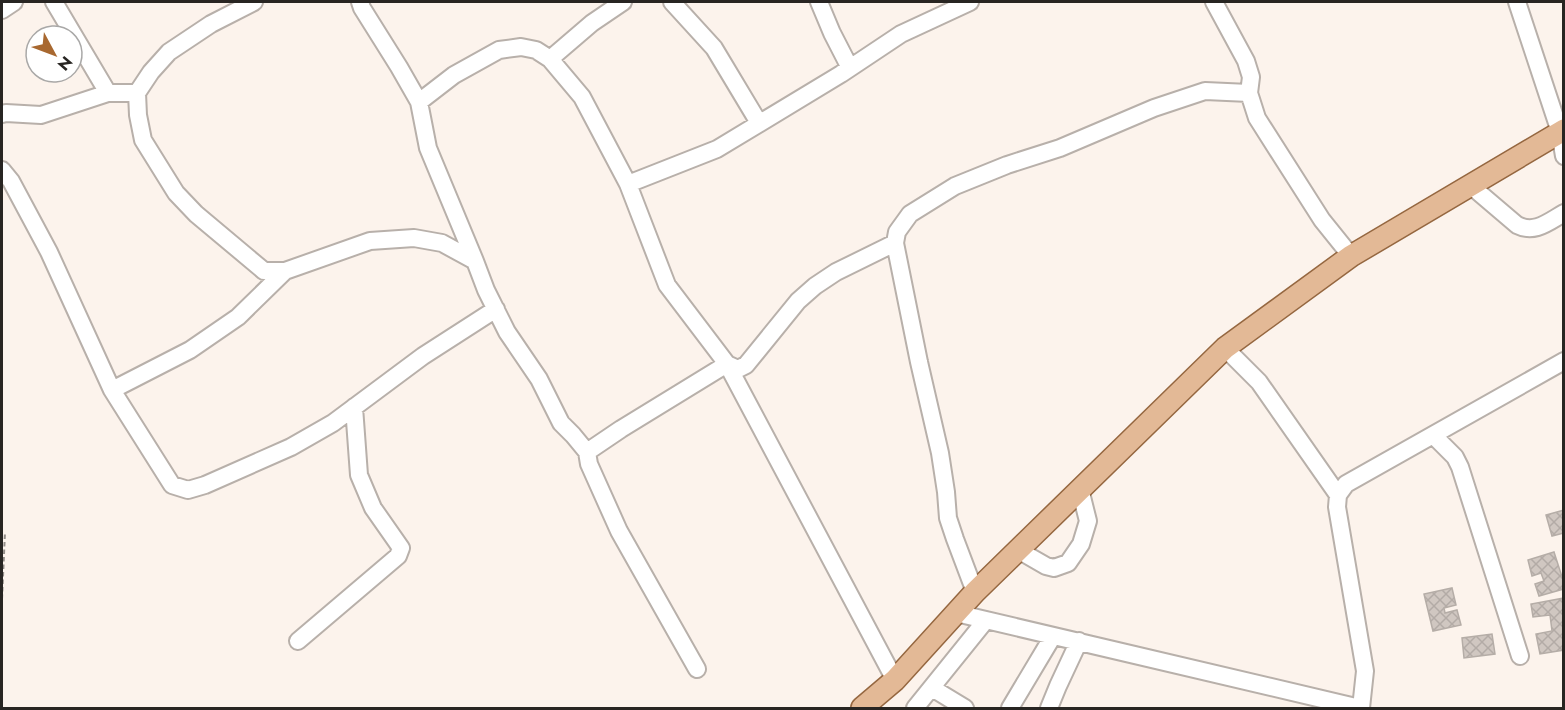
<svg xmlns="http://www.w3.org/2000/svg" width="1565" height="710" font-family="Jost,sans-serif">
<defs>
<pattern id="building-cross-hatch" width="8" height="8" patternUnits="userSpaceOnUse" patternTransform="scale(1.5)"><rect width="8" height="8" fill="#d0c7c1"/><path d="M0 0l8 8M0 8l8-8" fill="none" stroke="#b3aba6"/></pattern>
</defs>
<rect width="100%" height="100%" fill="#fcf3ec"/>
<path fill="url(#building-cross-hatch)" stroke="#b5ada7" stroke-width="1.5" d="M1564,510v23l-12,3 -6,-21z
M1554,552l10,31v6l-25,7 -4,-12 9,-3 -3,-8 -9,3 -4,-16z
M1452,588l4,17 -12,3 1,5 12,-3 4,15 -28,6 -9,-37z
M1564,598v52l-24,4 -4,-20 16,-3 -2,-16 -17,2 -2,-13z
M1492,634l3,20 -31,4 -2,-20z"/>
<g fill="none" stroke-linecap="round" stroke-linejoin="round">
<defs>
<path id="minor" d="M54,2l54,91
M254,2l-43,22 -42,28 -18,20 -14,21 1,22 5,25 33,53 20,21 68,57h21l85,-30 44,-3 28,5 33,18 11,29 21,42 32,47 22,44 12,12 14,17 34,-23 106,-65 11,5 8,-4 52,-64 17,-15 21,-14 59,-29
M360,2l2,6 37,59 20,35 9,46 47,113
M672,2l42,46 45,75
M819,2l13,31 18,35
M1214,2l32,59 5,16 -2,16 8,25 65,102 29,36
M1517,2l43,130 4,24
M2,10l12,-8
M550,59l42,-36 31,-21
M419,102l35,-27 45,-25 22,-3 15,3 14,9 32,38 46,87 39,101 60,79 168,316
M2,114l4,-1 35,2 67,-22h29
M2,170l9,11 38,71 63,138 60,95 16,5 17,-5 86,-38 42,-24 90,-67 73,-47
M628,184l89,-35 124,-75 60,-40 69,-32
M1470,185l47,40c18,9 31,-3 47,-12
M1225,348l34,34 79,113
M112,390l78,-40 48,-33 47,-46
M1433,435l22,22 5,10 60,189
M587,452l2,12 30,67 78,138
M1018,550l28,16 8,2 14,-5 13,-19 7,-23 -8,-32
M975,592l-20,-53 -7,-21 -2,-26 -6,-39 -21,-91 -24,-119 2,-11 13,-18 45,-28 52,-21 53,-17 94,-40 51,-17 44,2
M956,613l404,95
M298,641l100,-85 3,-8 -28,-40 -14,-33 -5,-68
M932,688l33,20
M915,708l71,-88
M1010,708l43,-72
M1049,708l9,-22 21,-45
M1361,708l4,-37 -28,-164 1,-12 8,-11 218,-123"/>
<path id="major" d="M862,708l33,-28 80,-88 250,-244 126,-92 213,-126"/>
</defs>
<use href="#minor" stroke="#b8b0aa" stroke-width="20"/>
<use href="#major" stroke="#956740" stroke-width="24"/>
<path stroke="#938d88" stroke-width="2" stroke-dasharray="4.5 3" stroke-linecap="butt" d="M2,599l3,-67"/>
<use href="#minor" stroke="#fff" stroke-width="16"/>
<use href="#major" stroke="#e3b996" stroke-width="21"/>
</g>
<rect width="1565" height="710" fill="none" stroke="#282522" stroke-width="6"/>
<g transform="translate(54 54) rotate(131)"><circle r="28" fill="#ffffff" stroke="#a9a8a7" stroke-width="1.5"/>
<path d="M0-4.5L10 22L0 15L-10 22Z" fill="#a86830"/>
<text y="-9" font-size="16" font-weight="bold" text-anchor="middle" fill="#282522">N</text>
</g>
</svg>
